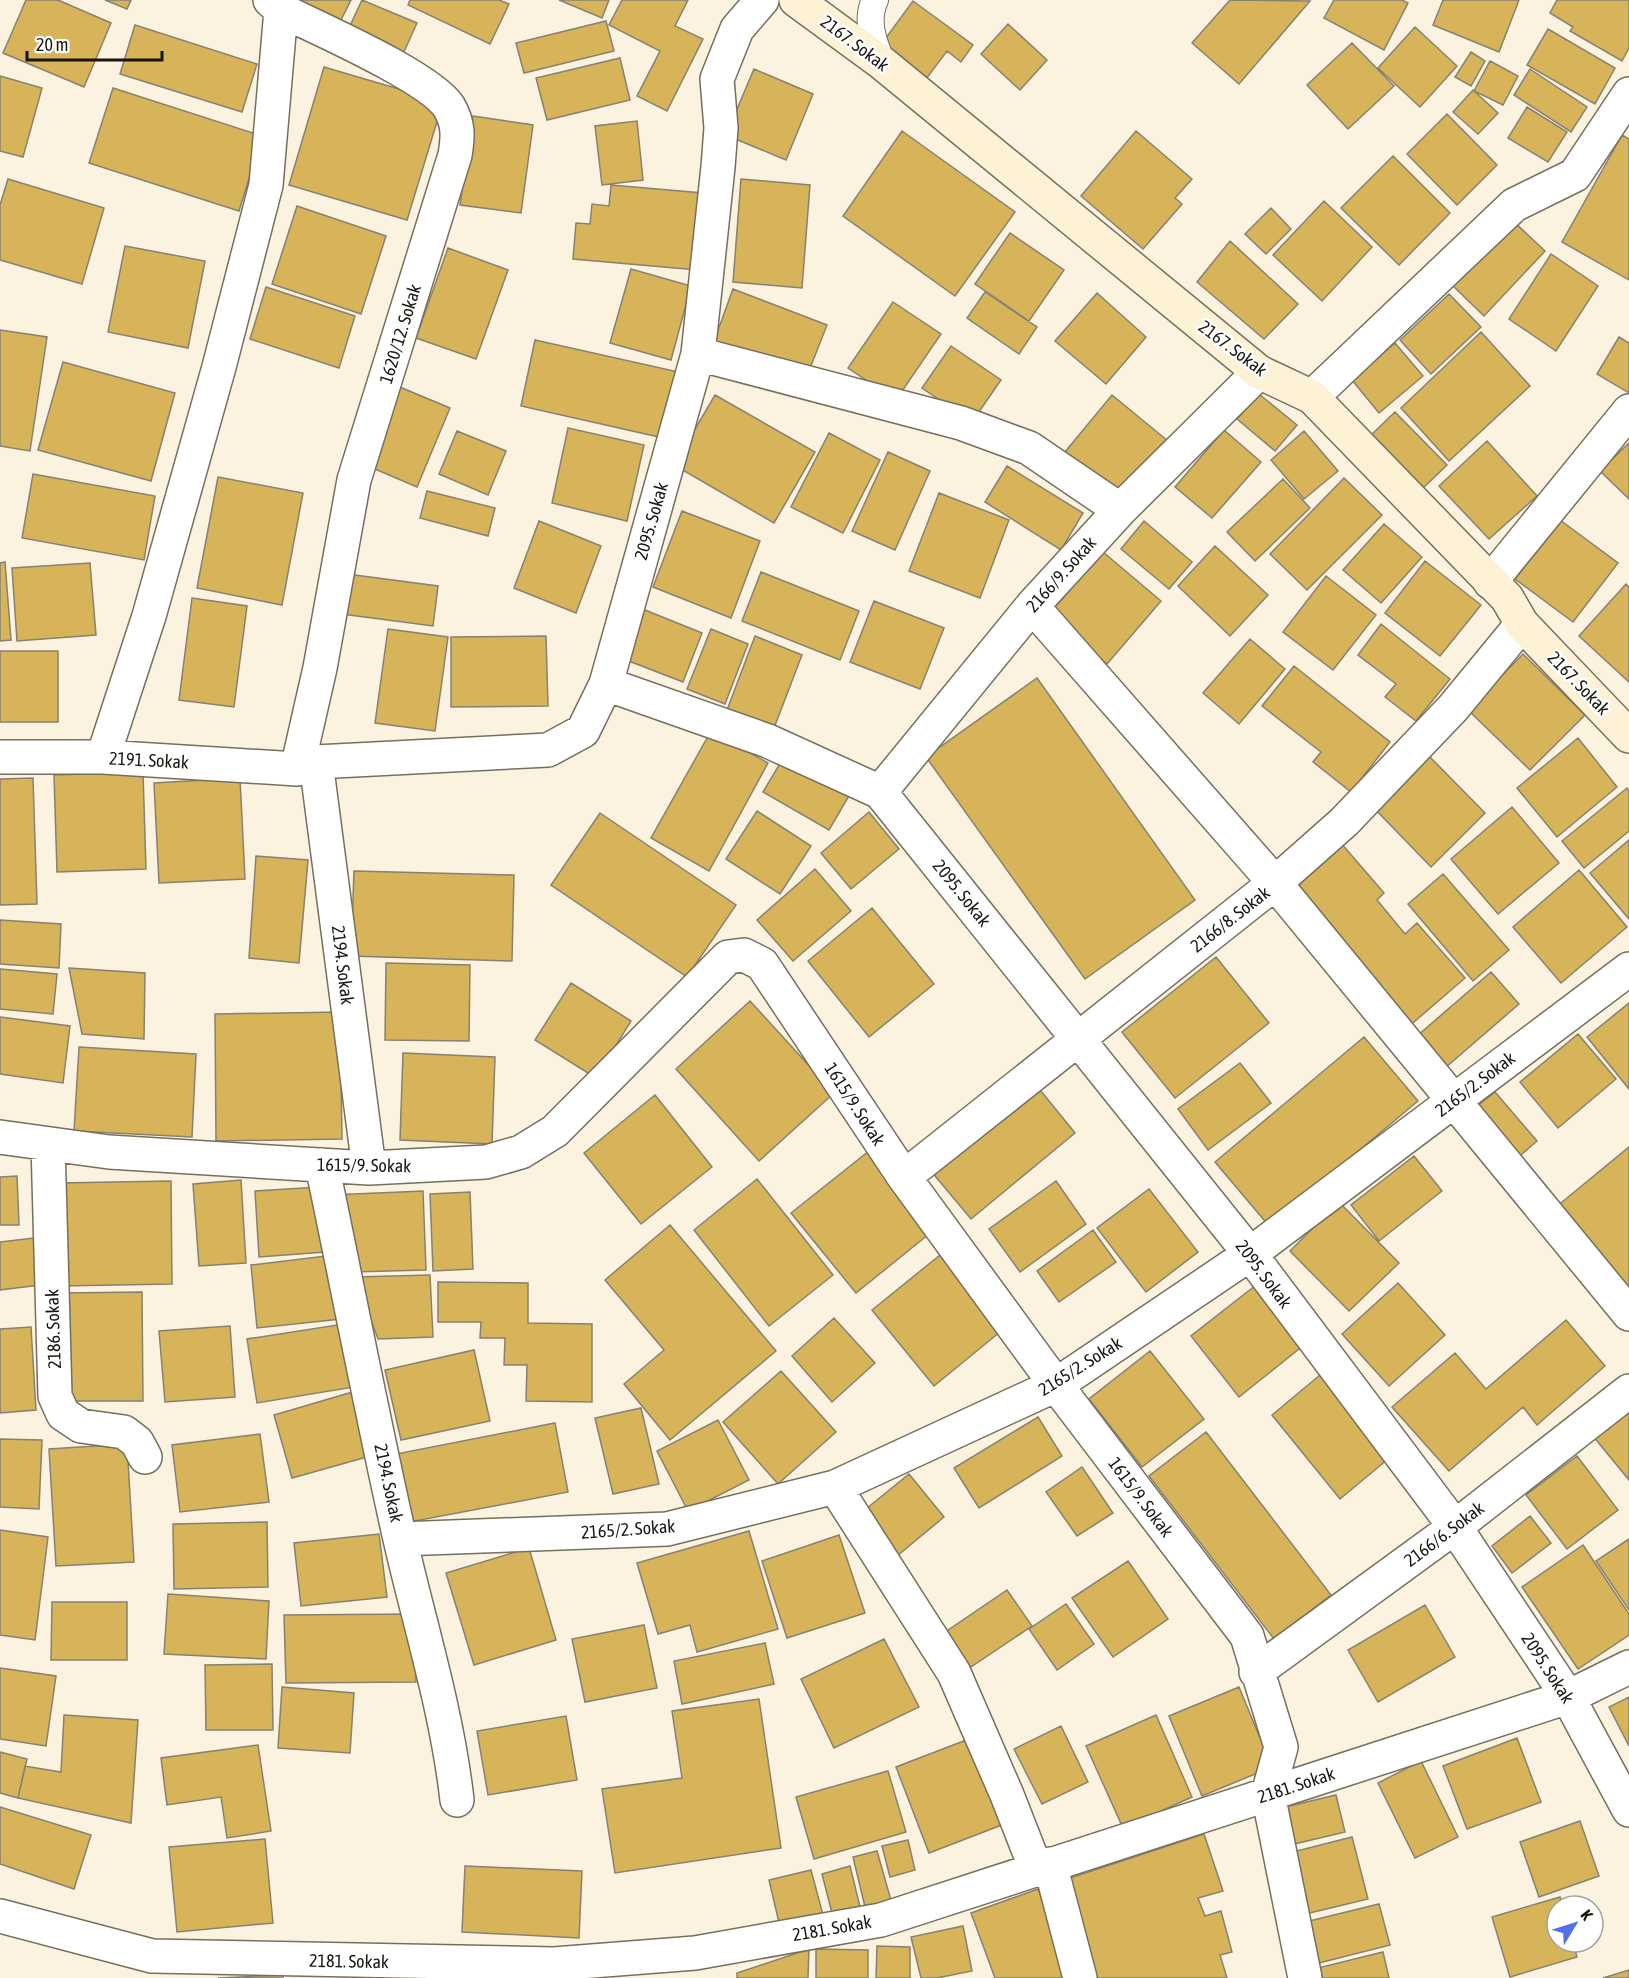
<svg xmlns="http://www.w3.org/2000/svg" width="1629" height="1978" font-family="'Asap Condensed',sans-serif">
<rect width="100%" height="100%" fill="#fbf3e0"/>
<path fill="#d7b45a" stroke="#888170" stroke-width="1.5" d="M26,0h32l53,23 -27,64 -81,-34z
M105,0h26l-4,9z
M289,0h62l-16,32z
M362,0l55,23 -14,31 -54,-26z
M410,0h89l10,4 -19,40 -82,-39z
M559,0h50l-7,18z
M622,0h66l-13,26 28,13 -36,72 -30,-15 23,-45 -51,-26z
M1230,0l80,1 -71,83 -47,-41z
M1334,0h68l6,3 -24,47 -60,-32z
M1443,0h76l-20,52 -66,-27z
M1557,0h72v48l-7,13 -52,-30 3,-4 -23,-14z
M913,1l60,44 -12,17 -14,-11 -21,28 -46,-33z
M606,21l8,30 -90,22 -8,-30z
M1008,24l39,36 -27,30 -39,-36z
M135,25l122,39 -15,48 -122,-38z
M1415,27l42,39 -37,41 -42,-39z
M1548,29l67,39 -20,36 -68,-39z
M1352,43l42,43 -46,43 -41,-44z
M1471,52l14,9 -14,25 -16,-9z
M620,58l10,42 -83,20 -11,-42z
M1490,61l28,15 -15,29 -29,-14z
M324,67l119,35 -36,118 -118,-35z
M754,69l59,25 -27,66 -60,-25z
M1530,69l57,38 -16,25 -57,-37z
M0,76l42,12 -19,69 -23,-6z
M113,88l149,48 -23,75 -150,-48z
M1473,90l25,23 -20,21 -25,-22z
M1527,107l40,25 -19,30 -40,-24z
M1447,114l50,51 -40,40 -50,-51z
M473,116l60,9 -12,88 -61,-8z
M637,121l6,59 -41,5 -7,-59z
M902,131l113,81 -60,84 -112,-80z
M1136,131l56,48 -17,19 7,6 -39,45 -62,-53z
M1622,135l7,4v141l-67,-38z
M1393,156l57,57 -51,52 -58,-57z
M8,179l96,29 -22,76 -82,-24v-55z
M741,179l69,6 -8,103 -69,-6z
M611,185l92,8 -6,77 -124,-11 3,-36 14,1 2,-20 17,2z
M1324,201l48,46 -50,54 -49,-46z
M297,206l89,30 -25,78 -89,-30z
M1271,208l20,21 -25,25 -21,-20z
M1511,219l34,32 -61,65 -34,-33z
M1010,233l54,37 -35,51 -54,-37z
M1230,241l68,63 -34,35 -67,-57z
M125,246l80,15 -17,87 -80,-16z
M448,248l60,22 -32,89 -60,-21z
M1551,254l47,32 -42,65 -47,-32z
M631,269l60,17 -20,74 -61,-17z
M266,287l89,29 -16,52 -89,-29z
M733,289l94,36 -22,56 -92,-37z
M985,292l52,35 -18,27 -52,-36z
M1097,293l49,44 -40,47 -51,-43z
M1449,294l32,33 -50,47 -31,-34z
M893,302l48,32 -45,66 -48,-32z
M0,330l47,7 -17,114 -30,-5z
M1481,332l49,54 -81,75 -48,-53z
M1619,337l10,6v50l-32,-19z
M535,340l148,33 -15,66 -147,-33z
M1395,343l28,33 -44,37 -27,-33z
M951,346l50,34 -29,42 -50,-34z
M63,362l112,31 -24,88 -113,-31z
M395,385l55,23 -33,79 -56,-24z
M1259,394l38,31 -22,26 -38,-32z
M715,395l100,57 -41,71 -100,-58z
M1112,395l56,46 -46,57 -57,-46z
M1395,412l52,53 -27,26 -51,-54z
M568,428l76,17 -17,76 -75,-18z
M1224,430l37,32 -49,56 -37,-31z
M457,431l49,20 -18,44 -49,-21z
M1304,431l34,40 -34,28 -33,-39z
M829,433l51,27 -37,73 -52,-26z
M1487,441l50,55 -48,43 -50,-53z
M1629,443v56l-29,-28z
M888,452l42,19 -35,79 -43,-19z
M1007,466l76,47 -22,37 -76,-48z
M33,474l122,22 -11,64 -122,-22z
M218,477l85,16 -21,112 -85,-17z
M1344,478l38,37 -75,75 -37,-36z
M1283,479l27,29 -55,53 -28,-29z
M427,491l68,17 -7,28 -68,-18z
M939,493l70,27 -29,78 -71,-27z
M682,511l78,30 -29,77 -78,-31z
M1560,520l58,43 -45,59 -58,-43z
M539,521l62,25 -25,67 -62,-25z
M1144,521l48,41 -23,27 -48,-40z
M1384,524l38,33 -41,46 -38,-33z
M1215,546l53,49 -38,41 -52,-50z
M1103,552l58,49 -54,63 -58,-50z
M1425,561l56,44 -41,51 -55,-43z
M5,562l6,78 -11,1v-78z
M90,563l6,72 -79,6 -5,-73z
M761,572l98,39 -19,49 -98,-39z
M347,574l91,12 -5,40 -91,-12z
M1326,576l50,39 -43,55 -50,-38z
M1626,584l3,3v95l-50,-46z
M192,598l55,8 -13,101 -55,-7z
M874,601l70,27 -24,61 -70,-27z
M640,608l62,25 -19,49 -62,-24z
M1381,624l69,55 -34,42 -31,-24 11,-13 -38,-29z
M388,629l60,8 -13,94 -60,-8z
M711,629l37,15 -23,60 -38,-15z
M546,636l2,70 -97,1v-70z
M755,636l47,19 -28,73 -47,-18z
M1250,639l35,30 -46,55 -36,-31z
M0,651h58v71h-58z
M1523,654l62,61 -55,55 -62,-60z
M1294,666l96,76 -39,50 -38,-30 8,-10 -59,-46z
M1037,678l158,222 -110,79 -159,-222z
M711,731l57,32 -59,108 -58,-33z
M1578,738l39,49 -60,50 -40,-49z
M1427,754l58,59 -54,54 -58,-60z
M785,755l65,39 -21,36 -66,-38z
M143,772l3,97 -89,3 -3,-97z
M33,778l4,126 -37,1v-126z
M240,778l5,101 -86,4 -5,-100z
M1627,788l2,3v40l-45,37 -22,-27z
M1512,807l47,56 -61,51 -47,-55z
M757,811l54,35 -31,48 -54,-35z
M869,812l30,37 -48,40 -30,-36z
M600,813l136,92 -49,72 -136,-92z
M1629,840v79l-39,-46z
M1340,842l44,51 -7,7 28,34 12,-11 48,55 -58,50 -120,-140z
M256,856l52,4 -9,103 -50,-5z
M815,869l36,42 -58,50 -36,-41z
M1579,870l48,57 -66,56 -48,-56z
M354,871l160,4 -2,86 -161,-5z
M1443,874l66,76 -36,31 -65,-77z
M872,908l62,76 -65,53 -61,-76z
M0,920l61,4 -2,44 -59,-4z
M1216,957l53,66 -94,75 -53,-66z
M386,963l84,2 -1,76 -84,-1z
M69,968l76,5 -1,66 -62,-5z
M0,969l57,5 -4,40 -53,-5z
M1491,972l28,32 -74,64 -28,-32z
M571,983l60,38 -35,57 -61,-38z
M750,1001l84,92 -75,68 -83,-92z
M1629,1003v86l-42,-52z
M340,1012l2,127 -126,2 -1,-127z
M0,1017l70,9 -7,57 -63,-9z
M1578,1034l38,45 -58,49 -38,-46z
M1364,1037l54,64 -149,125 -54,-64z
M79,1047l117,7 -4,83 -118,-6z
M403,1053l92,4 -3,87 -92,-4z
M1240,1063l31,40 -63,47 -30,-41z
M1036,1085l39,48 -104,86 -40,-48z
M1495,1092l42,49 -23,20 -43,-50z
M655,1095l57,72 -71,57 -57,-71z
M1629,1147v148l-73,-88z
M869,1151l65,79 -78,63 -65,-80z
M1414,1156l28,35 -63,50 -28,-36z
M17,1176l2,49h-19v-48z
M757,1179l76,96 -64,51 -75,-96z
M241,1180l5,83 -47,3 -6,-82z
M171,1181l1,103 -112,2 -2,-103z
M1056,1181l30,43 -66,48 -31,-43z
M320,1187l5,65 -66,5 -4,-66z
M1149,1189l49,63 -52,40 -49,-64z
M423,1191l3,79 -74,2 -20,-77z
M470,1192l3,77 -40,2 -3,-77z
M1339,1202l60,61 -50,48 -59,-60z
M670,1225l106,126 -106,89 -46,-56 40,-34 -59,-70z
M1093,1230l23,32 -57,40 -22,-31z
M42,1237l6,47 -48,6v-48z
M945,1251l61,76 -72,59 -62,-76z
M334,1255l7,64 -84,9 -6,-63z
M430,1275l3,62 -55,2 -23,-62z
M438,1282l90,1v40l64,1v78l-66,-1 1,-36h-23l1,-27h-25l1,-16h-43z
M1398,1283l47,52 -56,51 -47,-52z
M1256,1285l48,60 -65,52 -48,-61z
M142,1292l1,109h-80l-2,-108z
M834,1318l41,45 -43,39 -40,-46z
M1566,1320l39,46 -68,59 -14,-18 -74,64 -57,-64 63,-54 31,36z
M350,1323l10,63 -103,17 -10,-64z
M230,1326l5,71 -70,5 -6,-71z
M31,1327l5,83 -36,3v-84z
M474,1350l16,71 -89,19 -16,-70z
M1150,1351l54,68 -62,48 -53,-68z
M1326,1370l68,84 -54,45 -68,-84z
M781,1371l55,61 -58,52 -55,-62z
M356,1391l18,64 -82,23 -18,-63z
M1629,1407v73l-36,-44z
M641,1408l18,76 -46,10 -18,-76z
M1038,1417l24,39 -83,52 -25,-40z
M718,1420l31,60 -61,31 -31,-60z
M555,1423l13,69 -158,30 -14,-68z
M1206,1432l125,163 -57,44 -125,-163z
M260,1434l9,68 -89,10 -8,-67z
M0,1439l42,1 -3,69 -39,-2z
M127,1444l7,118 -78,4 -7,-117z
M1577,1456l41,54 -51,39 -41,-54z
M1082,1467l31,46 -36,23 -31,-44z
M909,1474l35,43 -47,39 -36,-43z
M1530,1516l21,27 -39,30 -20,-27z
M267,1522l1,65 -94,2 -1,-65z
M0,1530l48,7 -13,103 -35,-5z
M749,1531l29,98 -81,23 -7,-27 -32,9 -21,-71z
M379,1534l8,63 -86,9 -7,-63z
M839,1535l26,78 -78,25 -25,-77z
M1629,1539v71l-33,-49z
M1583,1545l46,69v21l-51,34 -56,-82z
M529,1548l27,92 -82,25 -28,-92z
M1128,1561l40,58 -55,38 -41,-59z
M1007,1590l25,36 -70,47 -24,-36z
M168,1594l101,7 -3,58 -102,-5z
M52,1602h75v58h-76z
M1066,1604l28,40 -37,26 -28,-41z
M1425,1605l30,52 -77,45 -30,-52z
M414,1614l2,68 -130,1 -2,-68z
M644,1625l13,63 -72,14 -13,-63z
M884,1639l35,68 -85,41 -33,-69z
M765,1643l9,41 -92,20 -8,-43z
M272,1664l1,66h-67l-1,-65z
M0,1668l56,8 -10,70 -46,-7z
M282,1687l72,6 -4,60 -72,-5z
M1239,1687l33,80 -70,29 -33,-80z
M1629,1697v49l-20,-39z
M759,1699l22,149 -166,25 -13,-84 80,-11 -10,-67z
M64,1715l74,5 -7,103 -113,-25 7,-32 36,6z
M1156,1715l36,82 -69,31 -37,-82z
M566,1716l11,64 -89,15 -11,-64z
M1061,1726l27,56 -46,22 -28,-55z
M974,1737l33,86 -78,30 -33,-86z
M1517,1738l24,64 -74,27 -24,-63z
M258,1745l13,86 -44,7 -6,-41 -54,8 -6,-47z
M0,1752l27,7 -9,39 -18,-5z
M1421,1761l37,76 -43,21 -37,-75z
M888,1771l18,61 -92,27 -18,-62z
M1336,1795l9,37 -55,13 -9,-37z
M0,1807l91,28 -17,54 -74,-25z
M1580,1821l19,55 -60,21 -19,-55z
M1204,1834l19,57 -25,7 7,18 16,-5 11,41 -12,3 7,23h-135l-31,-97z
M1352,1837l16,62 -67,16 -16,-61z
M265,1839l8,84 -96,9 -8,-85z
M908,1840l7,30 -25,7 -8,-31z
M877,1851l15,53 -26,7 -13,-54z
M465,1866l117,5 -3,67 -117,-6z
M850,1866l10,41 -28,6 -10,-39z
M811,1870l12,45 -43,12 -11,-47z
M1038,1889l33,89h-76l-24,-65z
M1560,1897l3,9h-6v36h16l4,15 -67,20 -18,-60z
M1379,1904l11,41 -79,20 -10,-42z
M963,1926l9,45 -35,7h-16l-10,-41z
M877,1946l33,1v31h-34z
M809,1949l-1,29h-71v-5z
M816,1949l52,1v28h-52z
M1383,1952l6,26h-77l-2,-8z
M1629,1970v8h-26z
M283,1975v3h-65z"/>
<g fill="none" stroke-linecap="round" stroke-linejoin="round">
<defs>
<path id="lane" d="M875,0c-10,21 -1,43 7,63"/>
<path id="street" d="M270,0l11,10c36,18 149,67 168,97 10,17 9,30 6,48l-101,325 -34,188 -23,101
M698,354l263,69 68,25 91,62
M1312,397l202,-192 61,-30 54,-81
M1490,582l139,-171
M1032,606l243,277 354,431
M606,684l162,57 112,51 370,462 205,273 113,170 61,113
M0,757h103l194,12 19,-7 232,-12 35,-19 23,-47 92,-330 20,-187 3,-39 -4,-49 20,-50 25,-29
M103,757l46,-141 70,-249 47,-182 15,-175
M316,762l53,406
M880,792l152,-186 88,-96 139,-138
M0,1137l109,15 260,16 117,-6 35,-10 34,-21 173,-174 16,-2 18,9 142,213 152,208 191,251 34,111 -13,47 37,184
M48,1144l7,252 8,18 18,12 43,6 13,10 8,15
M322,1165c26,124 50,250 78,374 20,87 47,172 57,261
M904,1177l371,-294 69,-61 109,-114 69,-84
M835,1487l119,186 53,122 29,74
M400,1539l267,-10 168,-42 221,-102 194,-131 379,-285
M1256,1672l199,-145 174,-136
M1050,1864l30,114
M0,1916l152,40 402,8 141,-11 186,-33 687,-223 61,-30"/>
<path id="secondary" d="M796,0l86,63 377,309 53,25 195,201 15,26 107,112"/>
</defs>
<use href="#lane" stroke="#766f5e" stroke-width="28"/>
<use href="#street" stroke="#766f5e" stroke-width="36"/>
<use href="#secondary" stroke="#766f5e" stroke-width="36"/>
<use href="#lane" stroke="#fff" stroke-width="26"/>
<use href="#street" stroke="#fff" stroke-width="33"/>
<use href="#secondary" stroke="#fdf2d5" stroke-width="33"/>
</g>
<g text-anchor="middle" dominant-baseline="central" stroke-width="5" stroke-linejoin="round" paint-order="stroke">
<g font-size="18" fill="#191610" stroke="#fff">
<text transform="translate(855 43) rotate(37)">2167. Sokak</text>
<text transform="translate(400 334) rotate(-73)">1620/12. Sokak</text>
<text transform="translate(1233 348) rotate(37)">2167. Sokak</text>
<text transform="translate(651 521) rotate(-74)">2095. Sokak</text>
<text transform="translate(1061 574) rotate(-48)">2166/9. Sokak</text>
<text transform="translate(1579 683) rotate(46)">2167. Sokak</text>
<text transform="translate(149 760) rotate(3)">2191. Sokak</text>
<text transform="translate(962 893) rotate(51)">2095. Sokak</text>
<text transform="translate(1230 919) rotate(-38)">2166/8. Sokak</text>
<text transform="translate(343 965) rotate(83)">2194. Sokak</text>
<text transform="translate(1475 1084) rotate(-37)">2165/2. Sokak</text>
<text transform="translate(855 1104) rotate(57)">1615/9. Sokak</text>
<text transform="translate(364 1165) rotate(1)">1615/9. Sokak</text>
<text transform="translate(1264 1274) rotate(53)">2095. Sokak</text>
<text transform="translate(53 1329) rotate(-92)">2186. Sokak</text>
<text transform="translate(1080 1366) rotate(-32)">2165/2. Sokak</text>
<text transform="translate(389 1483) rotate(78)">2194. Sokak</text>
<text transform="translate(1141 1497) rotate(53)">1615/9. Sokak</text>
<text transform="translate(628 1529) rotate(-4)">2165/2. Sokak</text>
<text transform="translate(1444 1534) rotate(-37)">2166/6. Sokak</text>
<text transform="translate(1548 1668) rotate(57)">2095. Sokak</text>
<text transform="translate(1296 1785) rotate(-18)">2181. Sokak</text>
<text transform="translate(832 1928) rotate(-10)">2181. Sokak</text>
<text transform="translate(349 1961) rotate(1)">2181. Sokak</text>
</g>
</g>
<g transform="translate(1575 1924) rotate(52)"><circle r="28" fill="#ffffff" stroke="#a3a29f" stroke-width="1.5"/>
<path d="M0-4.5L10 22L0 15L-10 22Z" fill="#5072e6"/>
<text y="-9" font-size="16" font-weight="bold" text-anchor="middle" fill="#191610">K</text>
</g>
<path d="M27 51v9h135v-9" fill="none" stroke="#191610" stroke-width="3"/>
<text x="36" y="51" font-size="18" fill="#191610" stroke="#ffffff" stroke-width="4.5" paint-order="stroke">20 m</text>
</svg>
